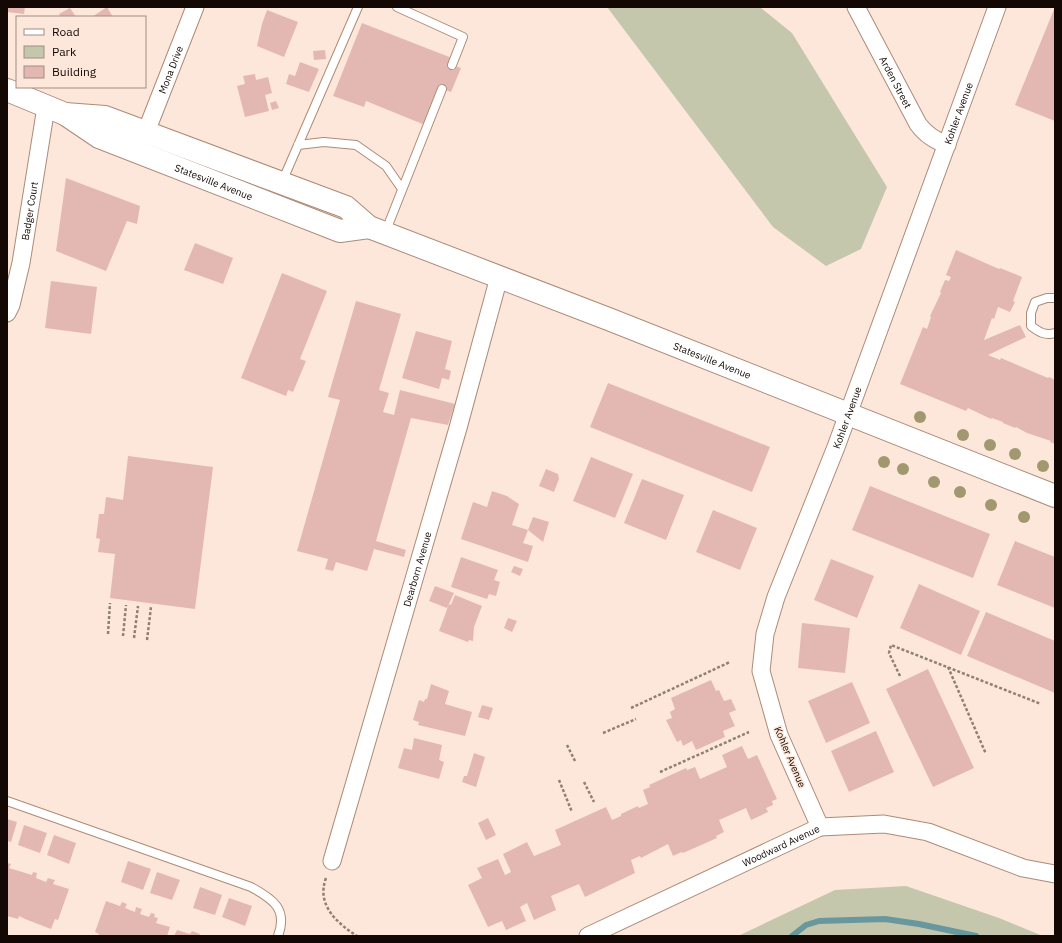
<svg xmlns="http://www.w3.org/2000/svg" width="1062" height="943" font-family="'IBM Plex Sans',sans-serif">
<rect width="100%" height="100%" fill="#fde7da"/>
<path fill="#c5c7ad" d="M607,7h153l32,26 95,154 -26,62 -35,17 -53,-39z
M906,886l93,32 44,18h-305l97,-46z"/>
<g fill="none" stroke-linecap="round" stroke-linejoin="round">
<path stroke="#68979e" stroke-width="6" d="M792,936l14,-11 13,-4 66,-2 34,5 57,12"/>
</g>
<path fill="#e4b8b2" d="M7,7h18l-1,7 -17,-2z
M107,7l6,10h-21z
M1055,7v114l-40,-16z
M70,8l6,9h-15l-2,-3z
M267,10l31,12 -14,35 -27,-11 5,-22z
M362,23l90,35 -3,6 12,4 -10,24 -11,-4 -15,37 -59,-24 -2,6 -31,-11z
M325,50l1,9 -12,1 -1,-9z
M300,62l19,7 -10,23 -23,-8 3,-10 6,2z
M255,74l1,6 12,-3 4,16 -7,2 4,16 -24,6 -8,-31 8,-2 -2,-8z
M276,101l3,7 -7,2 -2,-7z
M66,178l74,28 -3,18 -10,-3 -21,50 -50,-20z
M195,243l38,15 -10,26 -39,-14z
M956,250l43,19 1,-1 22,9 -9,24 2,1 -5,10 -12,-5 -4,12 -2,-1 -8,22 36,-15 6,12 -38,18 12,5 1,-2 47,20 1,-1 6,3v64l-5,-2 1,-1 -24,-8 -11,-6 -1,1 -12,-5v-1l-11,-4 -1,1 -23,-11 -2,3 -66,-27 23,-57 4,2 4,-12 -1,-1 11,-23 -1,-1 5,-12 4,1 2,-4 -5,-2z
M282,273l45,18 -27,68 6,2 -13,31 -5,-2 -2,6 -45,-18z
M51,281l46,6 -6,47 -46,-6z
M356,301l45,13 -22,76 10,3 -6,19 11,3 6,-25 55,14 -7,21 -37,-7 -35,123 30,9 -2,7 -30,-8 -7,22 -31,-9 -3,9 -8,-2 3,-10 -31,-8 43,-151 -12,-3z
M416,331l36,10 -7,28 6,2 -2,9 -7,-2 -3,11 -37,-11z
M608,383l162,64 -18,45 -162,-65z
M128,456l85,11 -18,142 -85,-11 5,-44 -17,-2 2,-13 -4,-1 3,-24h5l2,-17 17,3z
M591,457l42,17 -18,44 -42,-17z
M546,469l12,5 1,5 -5,13 -15,-6z
M642,479l42,16 -18,45 -42,-17z
M870,486l120,48 -17,44 -121,-48z
M492,491l15,5 12,8 -7,21 16,5 -5,13 10,3 -5,16 -67,-23 12,-37 14,5z
M713,510l44,18 -17,42 -44,-18z
M533,517l16,5 -6,20 -15,-12z
M1015,541l40,16v51l-58,-23z
M461,557l37,13 -4,10 6,2 -4,14 -7,-2 -2,5 -36,-12z
M831,559l43,17 -17,42 -43,-18z
M514,566l9,3 -3,7 -9,-4z
M919,584l61,27 -19,44 -61,-27z
M435,586l19,7 -7,15 -18,-7z
M455,595l27,11 -8,21 -1,14 -4,-1 -1,2 -29,-11 10,-27 2,1z
M986,612l69,29v52l-88,-37z
M508,618l9,3 -5,11 -8,-4z
M802,623l48,5 -5,45 -47,-5z
M928,669l46,99 -41,19 -47,-98z
M711,680l5,11 3,-1 5,11 7,-2 5,11 -7,3 6,13 -12,5 2,6 -29,13 -4,-9 -9,5 -2,-6 -4,2 -11,-22 6,-2 -2,-6 5,-3 -4,-11z
M852,682l18,41 -44,20 -18,-42z
M431,684l18,7 -4,13 27,8 -7,24 -47,-11 1,-3 -6,-2 6,-20 5,2 1,-3h2z
M482,705l11,3 -4,12 -11,-3z
M876,731l18,41 -45,20 -18,-41z
M414,738l28,7 -3,15 5,2 -5,17 -41,-11 6,-20 8,2z
M742,746l6,13 9,-4 20,44 -5,2 1,4 -7,3 2,4 -17,8 -5,-12 -27,12 5,12 -8,4 1,2 -34,15 -1,-1 -9,4 -5,-12 -27,14 -1,-2 -9,4 4,13 -50,24 -6,-13 -28,12 5,14 -22,10 -7,-17 -7,4 6,14 -20,9 -4,-9 -14,6 -20,-42 14,-7 -5,-10 21,-9 7,16 6,-3 -8,-18 24,-12 7,14 27,-11 -6,-15 51,-23 6,13 9,-4v-2l17,-8 1,2 9,-4 -5,-14 7,-3 -1,-2 37,-17 1,2 8,-3 5,12 27,-12 -5,-12z
M474,753l11,4 -9,30 -14,-5 2,-6h3z
M488,818l8,17 -10,5 -8,-17z
M7,819l10,3 -6,20 -4,-1z
M24,825l23,8 -7,20 -22,-8z
M54,835l22,8 -7,21 -22,-9z
M128,861l23,8 -8,21 -22,-8z
M7,863l4,1 -2,4 23,7 1,-3 4,1 -1,5 10,4 2,-4 3,1 4,1 -2,4 16,5 -11,31 -3,-1 -4,10 -26,-10 -6,-3 -1,3 -11,-3z
M157,872l23,8 -8,20 -22,-7z
M200,887l22,8 -7,20 -22,-7z
M229,898l23,8 -7,20 -23,-9z
M106,901l14,5 2,-4 5,2 -2,4 10,4 1,-5 6,2 -2,5 9,3 2,-4 4,1 -1,3 4,1 -2,5 14,4 -3,9h-69l1,-2 -4,-2z
M177,930l13,4 2,-3 8,3 -1,2h-25z"/>
<g fill="none" stroke-linecap="round" stroke-linejoin="round">
<defs>
<path id="lane" d="M397,7l66,30 -11,28
M298,145l26,-3 32,3 30,21 16,23
M282,182l76,-175
M385,233l57,-144
M1055,298h-8l-12,4 -4,11v13c8,6 14,10 24,7
M7,801l244,86c22,12 37,22 27,49"/>
<g id="street">
<path id="s1" d="M856,7l62,117c8,11 17,16 29,21"/>
<path id="s2" d="M146,132l49,-125"/>
<path id="s3" d="M7,313l4,-8 10,-42 25,-156"/>
<path id="s4" d="M820,827l-41,-92 -18,-64 4,-37 11,-37 60,-150 161,-440"/>
<path id="s5" d="M332,861l126,-433 41,-151"/>
<path id="s6" d="M588,936l232,-109 64,-3 44,8 95,36 32,6"/>
</g>
<g id="secondary">
<path id="s7" d="M7,90l58,24 34,23 241,94 29,-4"/>
<path id="s8" d="M65,114l40,3 241,90 23,20 242,93 444,176"/>
</g>
</defs>
<use href="#lane" stroke="#ad8b77" stroke-width="10"/>
<use href="#street" stroke="#ad8b77" stroke-width="19"/>
<use href="#secondary" stroke="#ad8b77" stroke-width="24"/>
<path stroke="#907f76" stroke-width="2.5" stroke-dasharray="3 2" stroke-linecap="butt" d="M108,634l2,-31
M123,636l3,-31
M134,638l4,-32
M147,640l4,-33
M948,667l38,87
M900,676l-11,-23 2,-8 150,59
M631,708l99,-46
M603,733l33,-14
M567,745l8,16
M660,772l89,-40
M559,780l13,32
M584,782l10,20
M326,878c-10,27 11,45 31,58"/>
<use href="#lane" stroke="#fff" stroke-width="8"/>
<use href="#street" stroke="#fff" stroke-width="17"/>
<use href="#secondary" stroke="#fff" stroke-width="22"/>
</g>
<g fill="#a19870">
<circle cx="920" cy="417" r="6"/>
<circle cx="963" cy="435" r="6"/>
<circle cx="990" cy="445" r="6"/>
<circle cx="1015" cy="454" r="6"/>
<circle cx="884" cy="462" r="6"/>
<circle cx="1043" cy="466" r="6"/>
<circle cx="903" cy="469" r="6"/>
<circle cx="934" cy="482" r="6"/>
<circle cx="960" cy="492" r="6"/>
<circle cx="991" cy="505" r="6"/>
<circle cx="1024" cy="517" r="6"/>
</g>
<g text-anchor="middle" dominant-baseline="central" stroke-width="3" stroke-linejoin="round" paint-order="stroke">
<g font-size="10" fill="#130803" stroke="#fde7da">
<text stroke="none"><textPath href="#s2" startOffset="67">Mona Drive</textPath></text>
<text stroke="none"><textPath href="#s1" startOffset="85">Arden Street</textPath></text>
<text stroke="none"><textPath href="#s4" startOffset="760">Kohler Avenue</textPath></text>
<text stroke="none"><textPath href="#s7" startOffset="227">Statesville Avenue</textPath></text>
<text stroke="none"><textPath href="#s3" startOffset="105">Badger Court</textPath></text>
<text stroke="none"><textPath href="#s8" startOffset="696">Statesville Avenue</textPath></text>
<text stroke="none"><textPath href="#s4" startOffset="436">Kohler Avenue</textPath></text>
<text stroke="none"><textPath href="#s5" startOffset="304">Dearborn Avenue</textPath></text>
<text transform="translate(790 757) rotate(67)">Kohler Avenue</text>
<text stroke="none"><textPath href="#s6" startOffset="213">Woodward Avenue</textPath></text>
</g>
</g>
<rect width="1062" height="943" fill="none" stroke="#130803" stroke-width="16"/>
<rect x="16" y="16" width="130" height="72" fill="#fde7da" stroke="#9f8e84"/>
<rect x="24" y="29" width="20" height="6" fill="#ffffff" stroke="#9f8e84"/>
<text x="52" y="36" font-size="12" fill="#130803">Road</text>
<rect x="24" y="46" width="20" height="12" fill="#c5c7ad" stroke="#9f8e84"/>
<text x="52" y="56" font-size="12" fill="#130803">Park</text>
<rect x="24" y="66" width="20" height="12" fill="#e4b8b2" stroke="#9f8e84"/>
<text x="52" y="76" font-size="12" fill="#130803">Building</text>
</svg>
